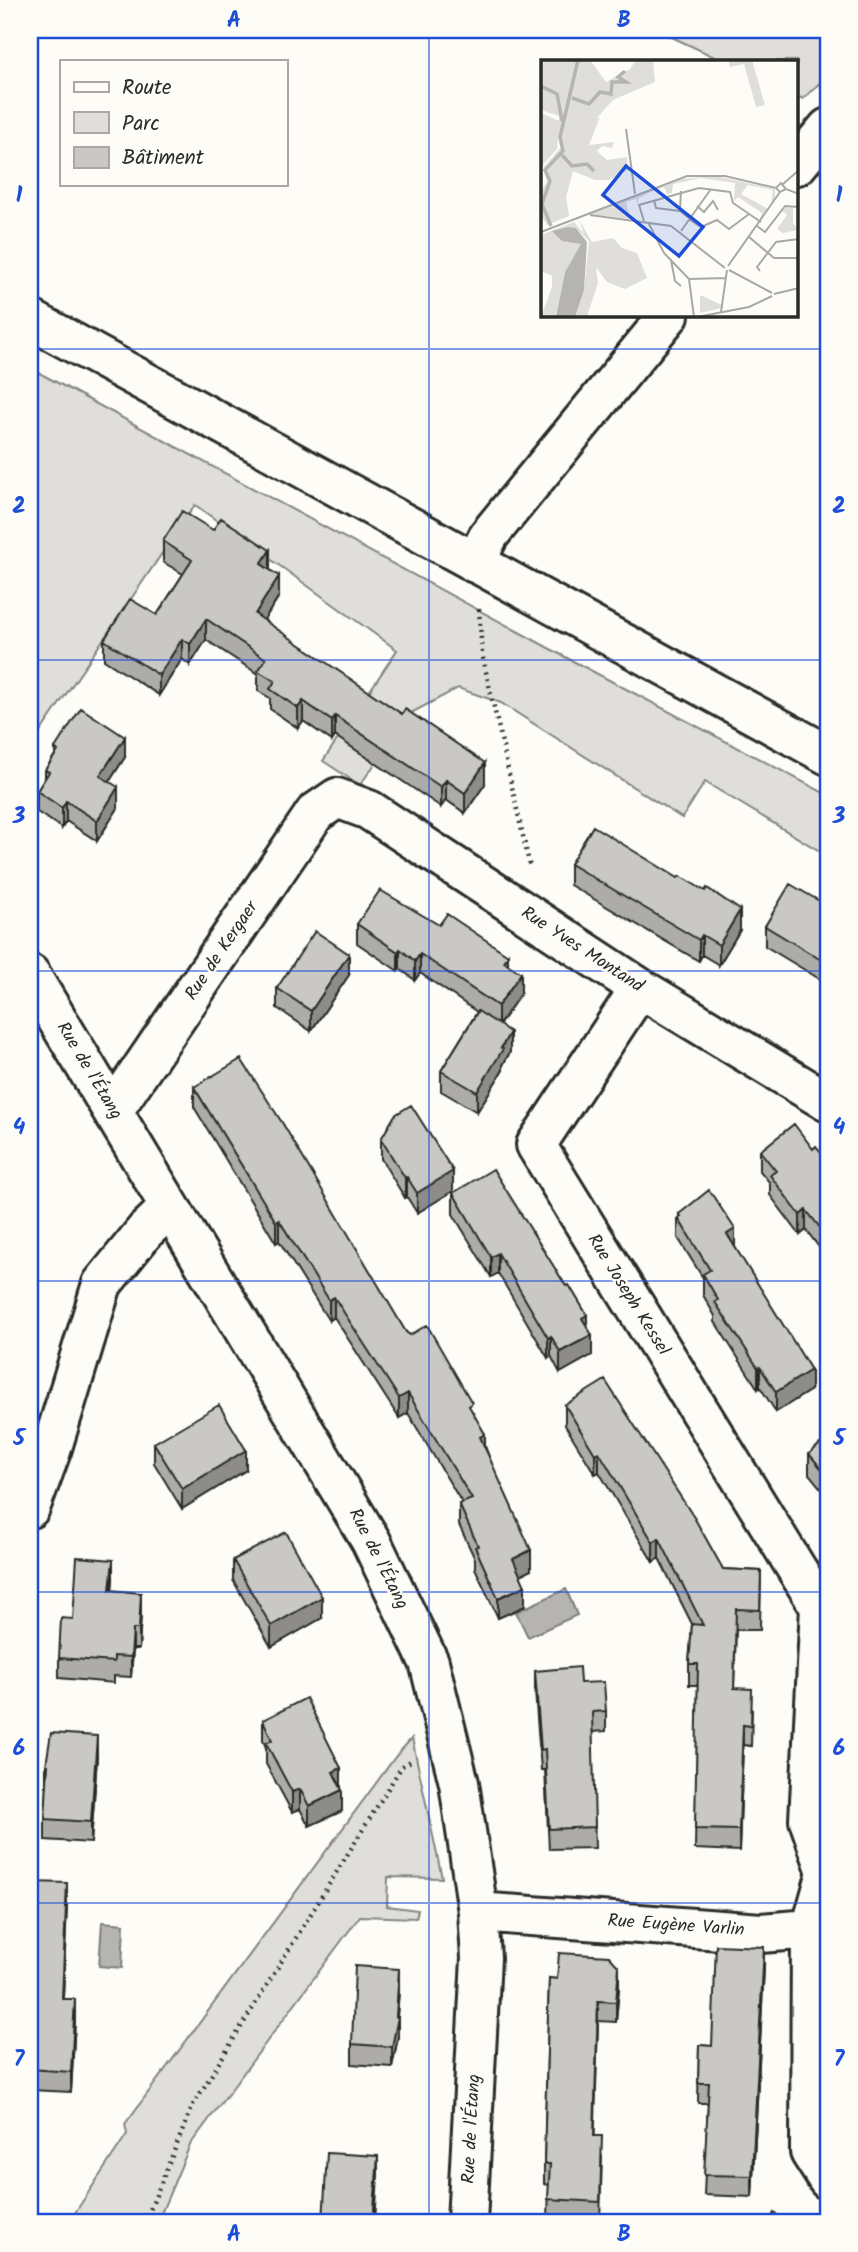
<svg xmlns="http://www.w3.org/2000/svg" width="858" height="2252" font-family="Kalam,sans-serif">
<rect width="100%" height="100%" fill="#fdfcf7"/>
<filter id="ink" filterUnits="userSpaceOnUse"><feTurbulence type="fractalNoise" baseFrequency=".0143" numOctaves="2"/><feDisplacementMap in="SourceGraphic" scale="14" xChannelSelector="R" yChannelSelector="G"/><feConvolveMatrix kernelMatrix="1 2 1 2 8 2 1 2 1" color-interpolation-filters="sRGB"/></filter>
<g filter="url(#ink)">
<path fill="#dfdeda" stroke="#858482" stroke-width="2" d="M657,30h171v45l-25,24 -6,-3v-35h-74z
M30,368l539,291 259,136v61l-123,-74 -23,36 -181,-115 -43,-15 -47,25 -51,72 -37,-24 74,-111 -202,-145 -165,242z
M412,1738l30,140 -54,-1 -1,29 31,4 -2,8 -56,-2 -170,229 -30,71 -1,6h-90l58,-88 -2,-10 271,-368z"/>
<path fill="#b5b4b1" stroke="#7e7d7b" stroke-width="2" d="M566,1589l11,26 -49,22 -12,-25z
M102,1922l22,2 -2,44 -23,-2z"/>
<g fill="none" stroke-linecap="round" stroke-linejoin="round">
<defs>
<path id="minor" d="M797,165l31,-37
M475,563l14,-28 180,-220
M30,974l341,567 58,121 30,121 19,129 3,46 -14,264
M640,988l-104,157 284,462
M113,1111l202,-298 22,-15 32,12 271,178 188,114
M30,1508l21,-57 51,-167 43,-53 24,-23
M826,1869l-17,-49 11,-213 8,-7
M478,1912l283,21 50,-4 17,-60
M811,1929l-1,223 18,28"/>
<path id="major" d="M30,319l798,436"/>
</defs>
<use href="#minor" stroke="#2b2b2b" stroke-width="44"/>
<use href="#major" stroke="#2b2b2b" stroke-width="44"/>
<path stroke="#2b2b2b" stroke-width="4.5" stroke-dasharray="2 5" stroke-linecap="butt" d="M479,609l3,45 48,213
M145,2222l48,-117 209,-339 12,-7"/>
<use href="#minor" stroke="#fdfcf7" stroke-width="38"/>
<use href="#major" stroke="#fdfcf7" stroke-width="38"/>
</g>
<path fill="#adaca9" stroke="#2b2b2b" stroke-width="2" d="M163,541l107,28 9,27 -15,24 221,164 -20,29 -19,-13 -5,7 -106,-71 -3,5 -29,-20 -5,7 -28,-19v-11l-12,-7v-17l-52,-34 -16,25 -8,-6 -23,36 -55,-35v-20l53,-25 26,-41 -20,-12z
M55,748l70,9 -16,25 9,26 -21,33 -31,-20 -4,7 -25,-16v-21l8,-13v-8l10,-15z
M570,864l170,66 -21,35 -17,-10 -3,6 -129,-76z
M828,906v78l-63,-38v-20z
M357,924l82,1 69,40 13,28 -22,32 11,27 -7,13v5l-26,42 -36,-21v-20l36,-59 -57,-39 -5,7 -15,-11 -2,2 -41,-28z
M349,975l-38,56 -34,-23v-20z
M194,1087l212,245 66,79 59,159 -11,5 5,31 -27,12 -23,-50v-9l-16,-34v-21l3,-1 -54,-90 -9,5 -65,-101 -5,4 -50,-80 -3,2 -82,-136z
M381,1139l72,52 -36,22 -10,-16 -2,1 -24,-39z
M813,1149l15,12v85l-6,5 -16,-21 -6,5 -30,-40v-12l-10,-12v-20z
M453,1193l113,93 21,41 5,28 -32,18 -9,-17 -3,2 -50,-85 -7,4 -38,-63z
M679,1214l56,33 76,143 -35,22 -16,-25 -2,2 -43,-67v-6l-12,-21v-17l-25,-40v-20l1,-1z
M565,1405l158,164 38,2 -1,59h-24l-2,58 18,21 -1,37 -8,-1 -4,106 -44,-2 3,-164h-9v-21l3,-40 -33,-66 -6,4 -54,-90 -4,2 -30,-49z
M828,1437v60l-19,-23v-20z
M154,1443l92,27 -64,39 -28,-46z
M233,1560l89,58 -51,29 -38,-67z
M113,1580l-1,10 29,23 -2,36h-6l-2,28 -17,-1v7l-55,-5v-20l14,-39z
M535,1671l45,12 26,28v20l-14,1 3,116 -46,1 -4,-79h-4l-6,-79z
M263,1720l78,68 1,23 -33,15 -9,-17 -8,3 -26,-48v-16l-3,-8z
M97,1757l-6,86 -46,-3v-21l2,-33h-1v-21z
M30,1882l37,22 -4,95 12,21 -4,72 -41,-2z
M764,1967l-12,230 -48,-2 4,-92h-10l1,-58 13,1z
M549,1978l70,9 -3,35 -18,-1 -4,115 8,20 -2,66 -52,-3 1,-34 -5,-1v-20z
M399,1990l-2,27 1,20 -6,30 -40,-3v-20z"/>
<path fill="#8d8c89" stroke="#2b2b2b" stroke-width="2" d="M270,550v20l-9,-6z
M279,576v20l-24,38v-20z
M206,619v21l-16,25v-21z
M182,639v20l-23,36v-20z
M303,701v20l-5,7v-20z
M335,716v20l-3,5v-20z
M125,737v20l-25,39v-20z
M485,763v21l-20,29v-20z
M446,780v20l-5,7v-20z
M118,787v21l-21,33v-20z
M66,801v20l-4,7v-20z
M740,910v20l-21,35v-20z
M702,935v20l-3,6v-21z
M400,949v20l-2,2v-19z
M349,954v21l-38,56v-20z
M420,954v19l-5,7v-19z
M508,955v20l-4,-13z
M521,973v20l-23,33v-20z
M510,1032v20l-7,13v5l-26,42v-20z
M453,1171v20l-36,22v-20z
M407,1177v20l-2,1v-20z
M806,1210v20l-6,5v-20z
M279,1220v21l-3,2v-21z
M828,1225v21l-6,5v-21z
M735,1229v21l-8,-16z
M498,1253v20l-7,4v-20z
M334,1297v20l-5,4v-21z
M587,1315v20l-5,-17z
M592,1335v20l-32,18v-21z
M551,1336v20l-3,2v-20z
M760,1367v20l-2,2v-21z
M811,1370v20l-35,22v-20z
M408,1393v20l-9,5v-20z
M485,1434v20l-5,-17z
M246,1450v20l-64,39v-20z
M599,1452v20l-4,2v-20z
M659,1538v20l-6,4v-20z
M531,1550v20l-18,9v-20z
M113,1560v20l-3,30v-20z
M525,1586v20l-27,12v-20z
M141,1593v20l-2,36v-20z
M322,1597v21l-51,29v-21z
M133,1629v20l-2,28v-20z
M743,1725v20l-4,106v-21z
M97,1736v21l-6,86v-21z
M341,1768v20l-8,-16z
M300,1789v20l-8,3v-20z
M342,1790v21l-33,15v-20z
M67,1883v21l-5,115v-20z
M764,1947v20l-12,230v-21z
M619,1967v20l-3,35v-20z
M399,1969v21l-3,37 2,-10v20l-6,30v-20z
M75,1999v21l-4,72v-20z
M598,2001v20l-4,135v-20z
M378,2156v20l-3,46h-2z"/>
<path fill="#c9c8c4" stroke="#2b2b2b" stroke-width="2" d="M182,511l31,19 8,-12 49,32 -9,14 18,12 -24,38 147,100 3,-5 80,54 -20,30 -19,-13 -5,7 -106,-71 -3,5 -29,-20 -5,7 -28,-19 5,-8 -17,-10 8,-12 -60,-40 -16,25 -8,-5 -23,36 -55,-35 26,-41 27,16 35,-55 -29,-19z
M81,708l44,29 -25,39 18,11 -21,34 -31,-20 -4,7 -25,-17 12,-19 -4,-2 13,-19 -3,-3z
M593,826l85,52 2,-2 25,15 2,-3 33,22 -21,35 -17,-10 -3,5 -129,-76z
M790,884l38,22v58l-63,-38z
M380,890l59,35 8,-11 61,41 -4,7 17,11 -23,33 -78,-52 -5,7 -15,-12 -2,3 -41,-28z
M315,931l34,23 -38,57 -34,-23z
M478,1011l32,21 -9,16 2,1 -26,43 -36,-21z
M241,1059l42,65 123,208 4,3 17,-10 45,78 -3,3 16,28 -5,3 51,113 -18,9 12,27 -27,12 -23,-51 3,-1 -19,-42 13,-5 -64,-106 -9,5 -65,-101 -5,3 -50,-80 -3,2 -82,-135z
M411,1105l42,66 -36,22 -10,-16 -2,1 -24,-39 14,-24z
M794,1124l19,25 3,-3 12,15v64l-6,5 -16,-20 -6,5 -30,-40 6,-4 -16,-20z
M493,1169l73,117 3,-1 18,30 -5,3 10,17 -32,17 -9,-16 -3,2 -50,-85 -7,4 -38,-64z
M709,1190l26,39 -8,5 84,136 -35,22 -16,-25 -2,1 -43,-66 3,-2 -15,-26 7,-4 -32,-52 3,-2 -2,-2z
M605,1380l90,139 28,50 38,2 -1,39 -24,-1 -2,79 18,1 -1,37 -8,-1 -4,105 -44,-1 3,-165h-9l3,-40 11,1 -44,-87 -6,4 -54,-90 -4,2 -30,-49z
M219,1405l27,45 -64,39 -28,-46z
M828,1437v39l-19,-22z
M286,1532l36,65 -51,29 -38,-66z
M77,1557l36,3 -3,30 31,3 -2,36h-6l-2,28 -17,-1v6l-55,-4 2,-40 12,1z
M579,1667l1,16 24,-1 2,29 -14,1 3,115 -46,2 -4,-80 -4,1 -6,-79z
M306,1698l35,70 -8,4 9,18 -33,16 -9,-17 -8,3 -26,-49 6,-3 -9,-20z
M51,1733l46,3 -6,86 -46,-3 3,-54h-2z
M30,1882l37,1 -5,116h13l-4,73 -41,-3z
M716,1945l48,2 -12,229 -48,-1 5,-92h-11l1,-38 13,1z
M559,1953l50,3 10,11 -3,35 -18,-1 -4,135h8l-2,66 -52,-3 2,-35h-6l5,-186 8,1z
M355,1966l44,3 -3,48h2l-6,30 -40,-3z
M327,2153l51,3 -5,66h-50z
M774,2213l15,9h-20z"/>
</g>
<path fill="none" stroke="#1d4ed8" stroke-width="2" stroke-opacity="0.55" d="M429,30v2192M30,349h798M30,660h798M30,971h798M30,1281h798M30,1592h798M30,1903h798"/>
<g text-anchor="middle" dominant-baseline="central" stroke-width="5" stroke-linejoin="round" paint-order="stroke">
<g font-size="18" fill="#2b2b2b" stroke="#fdfcf7">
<text transform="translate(582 950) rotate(33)">Rue Yves Montand</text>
<text transform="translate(222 951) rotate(-56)">Rue de Kergaer</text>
<text transform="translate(89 1071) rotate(59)">Rue de l'Étang</text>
<text transform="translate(628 1295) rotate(58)">Rue Joseph Kessel</text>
<text transform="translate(378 1559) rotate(63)">Rue de l'Étang</text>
<text transform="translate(676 1926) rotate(4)">Rue Eugène Varlin</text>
<text transform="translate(472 2129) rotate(-87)">Rue de l'Étang</text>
</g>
</g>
<g transform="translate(541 60)">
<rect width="257" height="257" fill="#fdfcf7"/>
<path d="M0,0h49l16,22 24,-13 6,-9h17l2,22 -42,18 -17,19 4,-2 -11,28 25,-3 -2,6 -10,-2 -5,5 10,9 20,-3 1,13 -19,10h-14l-22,-9 -7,26 3,19 -22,9 -6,-10v-24l6,-9 -3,-15 17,-20 -3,-10 -1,12 -16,18v-54l18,8v-5l-18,-6zM187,0h24l13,45 -9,2 -12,-43 -14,3zM174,116l60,13v12l-4,3 2,-14 -25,-5 -7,9 27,15 -8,11 2,-7 -24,-16 -4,4 1,-18 -34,-5 -28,6 -1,9 -5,1 -3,-7 -15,6 -10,5 -2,7 -1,-6 -10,3 4,17 -41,-5 93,-35zM245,147l7,1v15l5,7 -15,3 -6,-4 10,-14 -5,-4zM38,160l13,22 21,-4 9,10 15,5 10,25 -22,11 -18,-7 -11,-15 2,16 -11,33 -12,1 9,-27 5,-49 -13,-13 -15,1 21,15 -17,28 -9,45h-15l11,-30v-11l-11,-5v-36l33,-13 10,12zM159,235l22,10 -1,3 -21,5z" fill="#dfdeda"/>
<path d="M27,167l8,1 11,14 -3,48 -9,27h-19l9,-45 16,-28 -19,-3 -10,-10z" fill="#b5b4b1"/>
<path fill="none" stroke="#b5b4b1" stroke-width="3.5" d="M0,26l16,8 5,27M31,38l17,6 11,-12 11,2 1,-12h14l-8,-5 7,-6M21,95l10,11 15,-2 7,7M10,166l-9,-22 8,-23 -5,-11 18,-19 -3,-14 18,-77"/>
<path fill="none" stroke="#a9a8a5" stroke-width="2" d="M85,69l9,65M242,124l16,-14M235,128l4,4 6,-3 13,5M140,131l-1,20 9,7M113,140l2,8 24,3M156,146l7,6 9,-11 5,9M49,155l81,11 54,42M149,160l11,7 16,-7 12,9 20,-15M103,161l-5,-16 60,-17 31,4 3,11 28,19M107,162l16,31 25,26 5,38M216,166l8,6 20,-26 14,1M140,171l30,-42M0,172l146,-56h38l51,12 5,-5 5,6M208,177l25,21h25M130,200l4,21 6,5M187,206l52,-74M188,210l43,23M219,211l-3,-4 19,-25 23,-3M148,219l37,-1M233,234l25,-6M180,252l6,-42M156,257l52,-10 23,-11"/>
<path fill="#1d4ed8" fill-opacity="0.15" stroke="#1d4ed8" stroke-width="3.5" d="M85,106l77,61 -24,29 -76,-61z"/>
<rect width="257" height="257" fill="none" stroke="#2b2b2b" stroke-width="3.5"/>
</g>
<rect width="858" height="2252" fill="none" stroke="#fdfcf7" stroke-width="77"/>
<rect x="60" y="60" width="228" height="126" fill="#fdfcf7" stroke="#a9a8a5" stroke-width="2"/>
<rect x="74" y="82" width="35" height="10" fill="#fdfcf7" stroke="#a9a8a5" stroke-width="2"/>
<text x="122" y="94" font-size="21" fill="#2b2b2b">Route</text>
<rect x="74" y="112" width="35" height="21" fill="#dfdeda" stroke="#a9a8a5" stroke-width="2"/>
<text x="122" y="130" font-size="21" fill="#2b2b2b">Parc</text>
<rect x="74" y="147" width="35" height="21" fill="#c9c8c4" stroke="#a9a8a5" stroke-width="2"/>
<text x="122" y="164" font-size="21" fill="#2b2b2b">Bâtiment</text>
<rect x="38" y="38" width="782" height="2176" fill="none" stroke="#1d4ed8" stroke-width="2.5"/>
<g font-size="23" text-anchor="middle" font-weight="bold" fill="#1d4ed8">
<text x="234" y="27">A</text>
<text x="624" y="27">B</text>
<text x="19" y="202">1</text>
<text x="839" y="202">1</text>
<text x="19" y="513">2</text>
<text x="839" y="513">2</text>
<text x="19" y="823">3</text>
<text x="839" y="823">3</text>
<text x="19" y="1134">4</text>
<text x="839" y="1134">4</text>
<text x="19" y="1445">5</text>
<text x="839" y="1445">5</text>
<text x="19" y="1755">6</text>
<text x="839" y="1755">6</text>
<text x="19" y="2066">7</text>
<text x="839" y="2066">7</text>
<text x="234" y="2241">A</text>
<text x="624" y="2241">B</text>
</g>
</svg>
